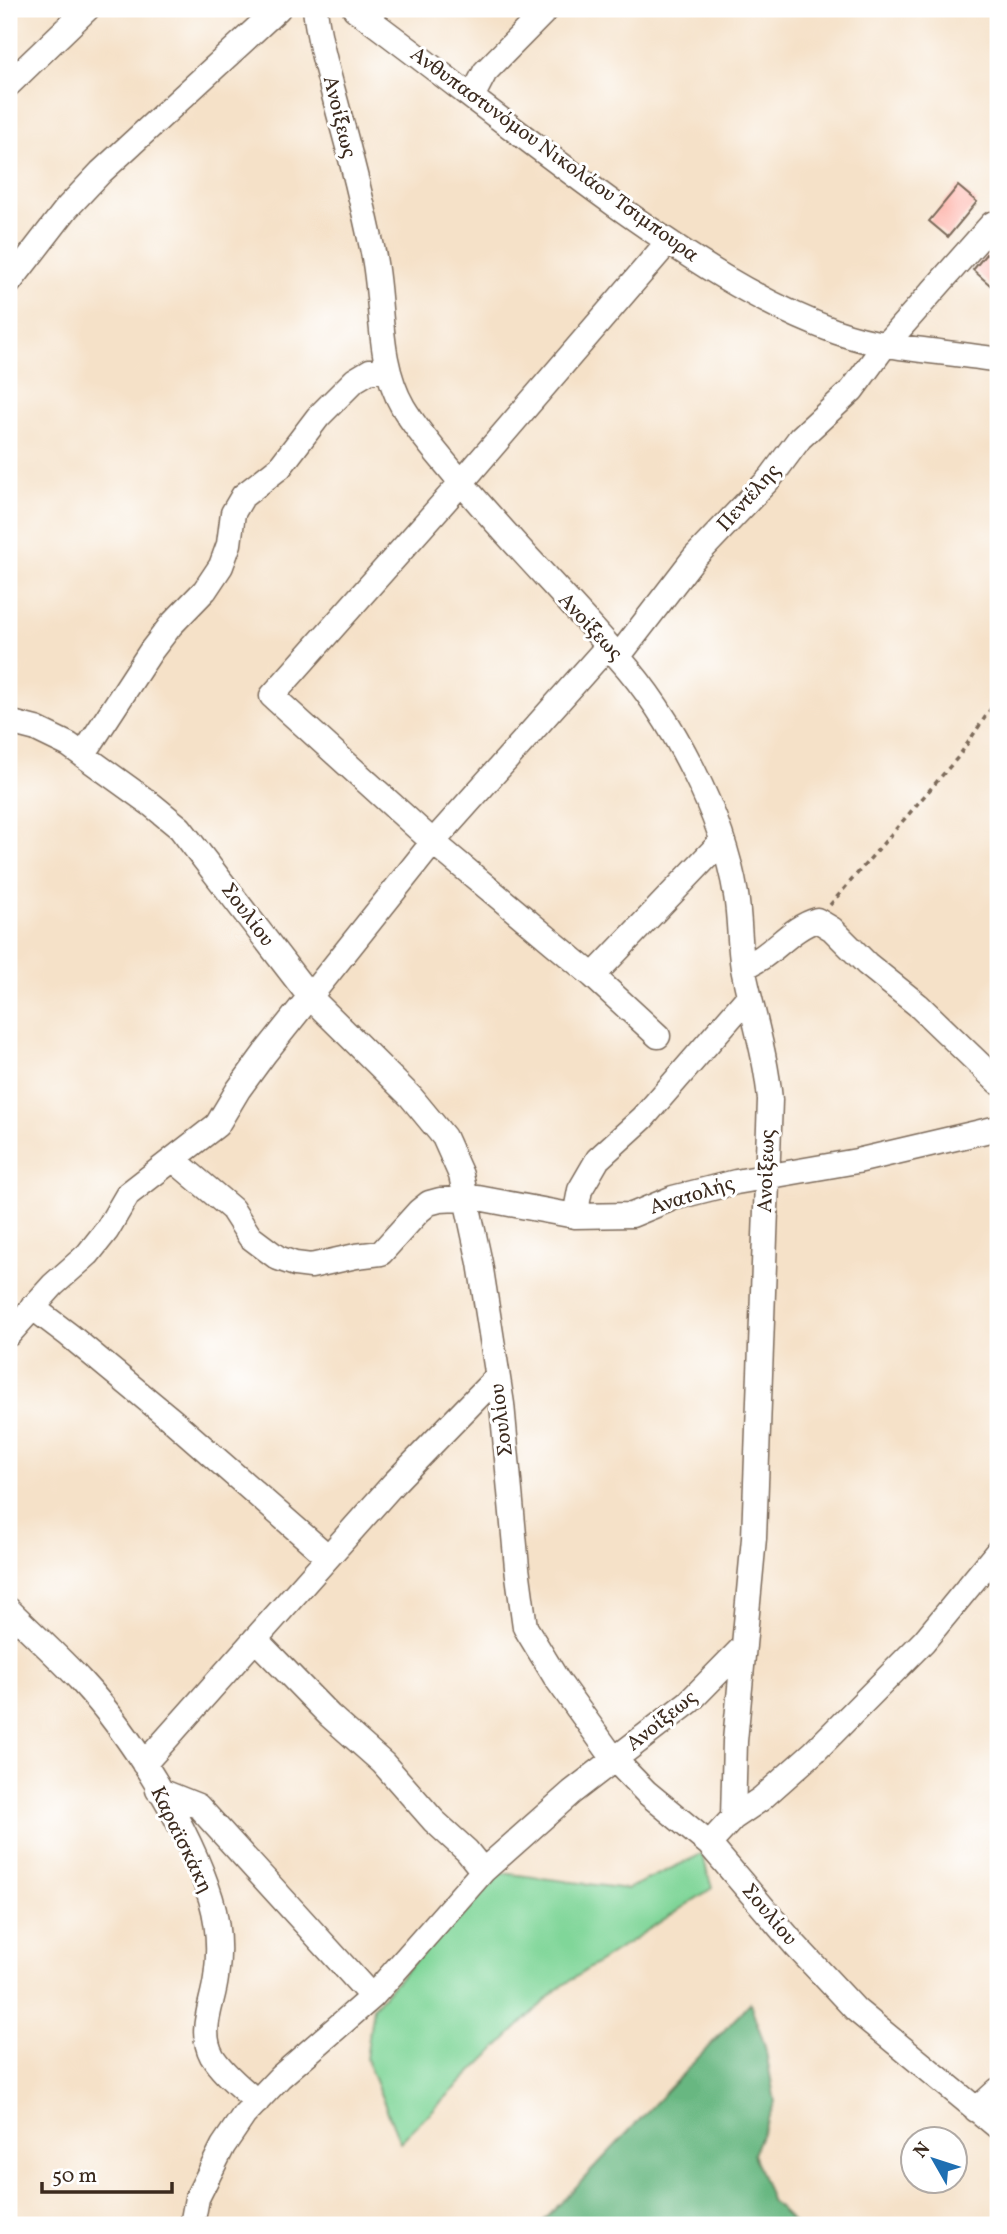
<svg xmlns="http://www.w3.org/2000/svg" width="1007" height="2234" font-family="Vollkorn,serif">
<rect width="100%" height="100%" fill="#fff"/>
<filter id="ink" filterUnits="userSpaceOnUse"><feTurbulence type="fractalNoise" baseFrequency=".0143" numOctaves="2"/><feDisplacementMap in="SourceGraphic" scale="14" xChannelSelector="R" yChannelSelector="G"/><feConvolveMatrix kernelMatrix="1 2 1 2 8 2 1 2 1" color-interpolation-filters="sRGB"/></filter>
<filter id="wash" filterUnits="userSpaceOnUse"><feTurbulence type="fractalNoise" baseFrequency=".00686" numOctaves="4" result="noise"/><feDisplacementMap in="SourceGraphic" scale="28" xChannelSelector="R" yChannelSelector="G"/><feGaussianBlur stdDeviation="1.57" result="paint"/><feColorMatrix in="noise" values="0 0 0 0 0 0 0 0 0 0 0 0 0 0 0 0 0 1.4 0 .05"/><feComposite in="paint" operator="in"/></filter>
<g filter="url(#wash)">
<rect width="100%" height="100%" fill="#f5e1c8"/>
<path fill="#80d699" stroke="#5e805c" stroke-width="2" d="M702,1854l10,34 -156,102 -156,152 -34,-83 7,-52 122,-135 132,17z"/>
<path fill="#68b781" stroke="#527050" stroke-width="2" d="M750,2003l15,43 10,56 -22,52 19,48 24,23h-256z"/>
<g id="blocks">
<path fill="#fda397" d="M958,186l19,16 -29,35 -19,-16z
M986,254l12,10v28l-25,-22z"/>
</g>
</g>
<g filter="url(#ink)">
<use href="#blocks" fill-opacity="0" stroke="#7c6a5a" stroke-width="2"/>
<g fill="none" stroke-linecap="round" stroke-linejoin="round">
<defs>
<path id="minor" d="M315,9c4,34 14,67 23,101 13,47 25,95 35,142 11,52 3,108 30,155 15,25 34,46 52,68 52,63 110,120 163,182 54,60 105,158 118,238 4,24 3,49 7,73 9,44 23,87 27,132l-16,438 -19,203 -2,77
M355,9c88,65 173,133 262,197 69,49 140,97 220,126 51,18 108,19 161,28
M9,84l78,-75
M472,97l13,-25 62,-63
M9,283l58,-75 34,-36 177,-163
M618,657l76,-99 77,-81 29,-39 52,-48 33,-45 107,-121
M9,722l27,7 33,16 83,60 28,23 130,169 101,100 33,40 17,38 19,88 22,141 15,164 8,59 31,51 58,81 32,33 63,52 86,101 61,65 142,117
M83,755l68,-104 20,-26 34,-35 16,-24 8,-22 4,-31 10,-17 37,-29 38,-50 37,-37 15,-9 18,-2
M743,967c29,-10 46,-39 74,-47l15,9 35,35 51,41 80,77
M593,976l-160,-134 175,-196
M658,1036l-65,-60 129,-135
M174,1160l58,49 18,28 28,21 17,6 16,2 45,-10 25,-3 38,-42 10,-8 11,-3 38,-2 97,18 57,-1 41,-17 63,-16 121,-21 141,-33
M575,1216l5,-26 18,-31 45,-41 106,-122
M32,1307l37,28 104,86 154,135
M9,1334l44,-49 35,-31 19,-24 21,-36 89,-69 21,-35 27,-37 168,-211 -161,-146 189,-213 207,-241
M9,1610c24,24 49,46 72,71 51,55 108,147 130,218 8,27 9,52 5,79 -3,26 -18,52 -4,78 10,17 30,32 45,46
M255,1639l75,77 53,47 51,58 33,30 16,20
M144,1764l250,-281 103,-106
M158,1790l40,16 174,191
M709,1844l24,-26 28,-19 53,-47 110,-111 74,-90
M976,2110l22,-20
M192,2225l5,-27 26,-52 21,-31 36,-38 92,-80 111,-126 89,-79 117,-90 55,-56"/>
</defs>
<use href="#minor" stroke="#7c6a5a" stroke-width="27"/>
<path stroke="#7c6a5a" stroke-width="3.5" stroke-dasharray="5 5" stroke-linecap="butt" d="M830,905l129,-149 39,-58"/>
<use href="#minor" stroke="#fff" stroke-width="24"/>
</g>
</g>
<g text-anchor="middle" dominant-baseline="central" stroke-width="6" stroke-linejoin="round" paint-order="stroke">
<g font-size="21" fill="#3b2a1e" stroke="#fff">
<text transform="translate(339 117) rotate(76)">Ανοίξεως</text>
<text transform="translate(554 155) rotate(36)">Ανθυπαστυνόμου Νικολάου Τσιμπουρα</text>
<text transform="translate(749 498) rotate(-48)">Πεντέλης</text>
<text transform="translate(590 627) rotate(47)">Ανοίξεως</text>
<text transform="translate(247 915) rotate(53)">Σουλίου</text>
<text transform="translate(767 1171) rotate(-88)">Ανοίξεως</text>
<text transform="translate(692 1196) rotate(-17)">Ανατολής</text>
<text transform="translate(502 1420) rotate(-97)">Σουλίου</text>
<text transform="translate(662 1721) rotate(-39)">Ανοίξεως</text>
<text transform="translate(181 1840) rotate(64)">Καραϊσκάκη</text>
<text transform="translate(769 1915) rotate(50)">Σουλίου</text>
</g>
</g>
<rect width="1007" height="2234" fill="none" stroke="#fff" stroke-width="35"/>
<g transform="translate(934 2160) rotate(309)"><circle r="33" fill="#ffffff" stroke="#b1aaa5" stroke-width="2"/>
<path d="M0-5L12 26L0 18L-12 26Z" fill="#1f6fb2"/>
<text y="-10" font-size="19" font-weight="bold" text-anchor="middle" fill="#3b2a1e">N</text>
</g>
<path d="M42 2182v10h130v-10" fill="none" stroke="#3b2a1e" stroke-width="3.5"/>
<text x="52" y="2182" font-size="21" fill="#3b2a1e" stroke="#ffffff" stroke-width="5" paint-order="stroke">50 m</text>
</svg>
